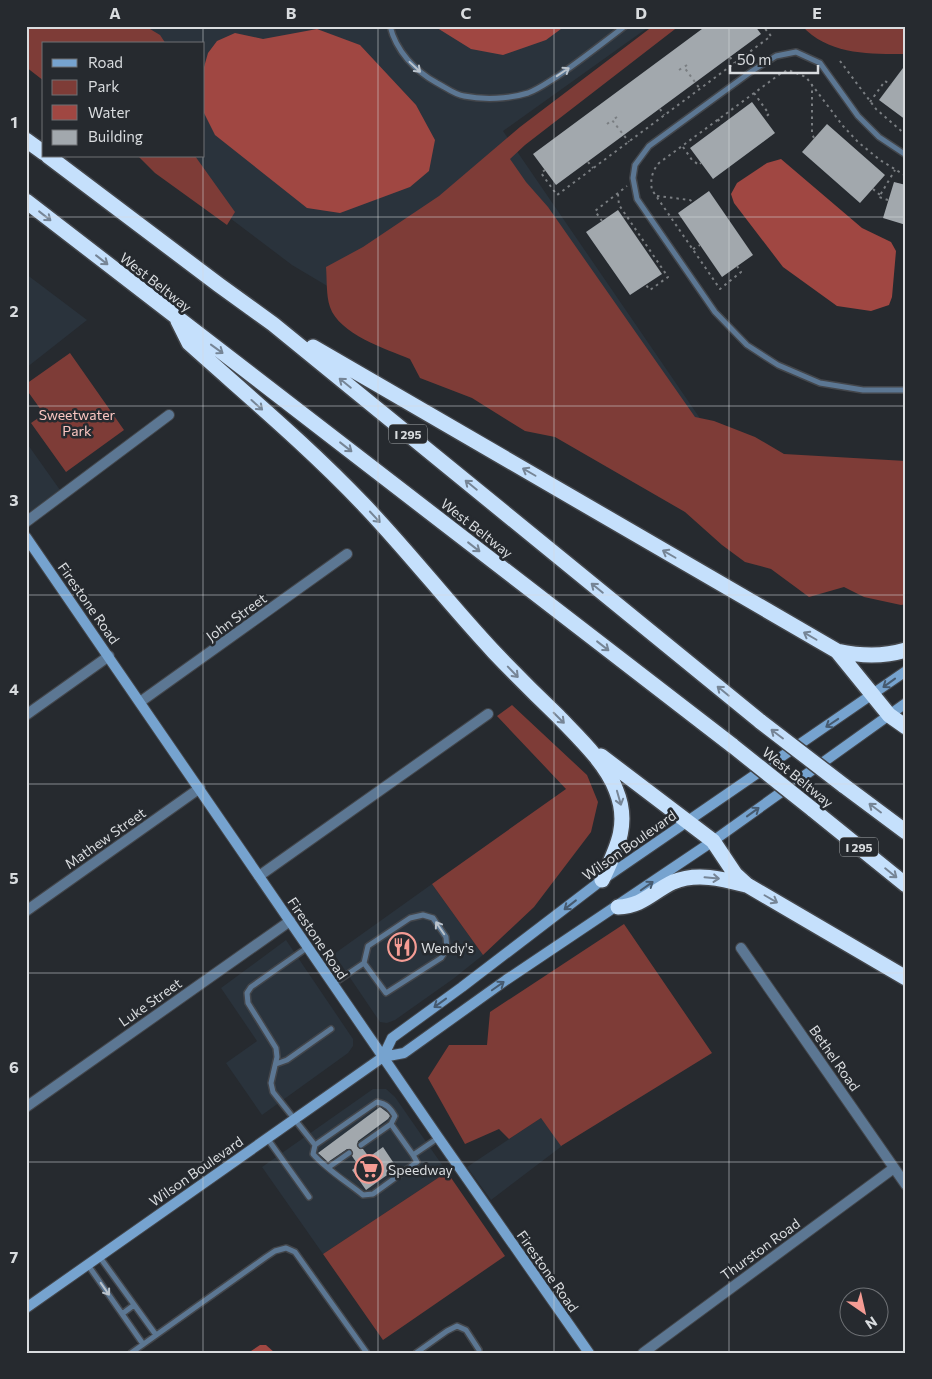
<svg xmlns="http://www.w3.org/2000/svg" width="932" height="1379" font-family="Commissioner,sans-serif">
<rect width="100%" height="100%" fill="#262a2f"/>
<path fill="#2a333c" d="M26,26h624l-147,105 301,439 -512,-305 -144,-109h56v-112h-160z
M26,274l61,46 -61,48z
M26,442l34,48 -29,23 -5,-7z
M432,884l51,71 -30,24 -58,41 -8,3 -7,-1 -46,-68z
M286,940l67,99v7l-5,7 -86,62 -36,-52 31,-22 -36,-53z
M373,1089h13l9,8 52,75 -124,82 -61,-87z
M541,1118l21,28 -71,54 -24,-33z"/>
<path fill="#7e3c37" d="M26,26h119l15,9 6,9h-122v37l-18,-14z
M653,26h26l-154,119 -15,14 16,23 22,25 147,210 19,4 41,16 29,17 122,7v143l-5,1 -37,-8 -20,-10 -35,10 -38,-28 -26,-7 -23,-17 -37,-33 -130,-75 -30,-6 -53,-33 -52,-20 -10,-19c-24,-10 -71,-25 -80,-52 -4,-11 -3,-29 -4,-40l37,-20 76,-51 81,-69z
M802,26h104v28c-37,0 -77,1 -104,-28z
M138,156h57l40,56 -8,13 -72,-52z
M70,353l54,77 -58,42 -35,-49 13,-9 -18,-25v-5z
M512,705l75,70 11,27 -7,30 -57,75 -51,48 -51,-71 134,-95 -69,-73z
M624,924l88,129 -151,93 -20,-28 -32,21 -10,-10 -34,15 -37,-66 21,-33h38l3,-33z
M447,1172l58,84 -122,84 -60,-86z"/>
<path fill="#a04742" d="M434,26h131l-19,14 -43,15 -32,-6z
M317,29l43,16 56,60 19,35 -6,31 -19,16 -70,26 -33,-5 -92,-73 -11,-22v-46l4,-14 9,-12 18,-8 28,6z
M781,159l81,69 29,14 5,9 -4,46 -3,8 -18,6 -34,-5 -54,-39 -49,-64 -3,-9 6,-11 30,-20z
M260,1345h6l9,8h-27z"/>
<path fill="#a2a8ad" d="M706,26h49l6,8 -205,151 -23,-31z
M906,64v56l-27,-20z
M752,102l23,31 -62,46 -23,-31z
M827,124l58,51 -25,28 -58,-51z
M894,182l12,3v40l-23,-7z
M709,191l44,64 -31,22 -44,-64z
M618,210l44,64 -32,21 -44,-63z
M380,1107l8,6 2,3 -2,3 -30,22 -1,5 3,3h3l6,8 14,-10 14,21 -31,22 -14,-20 6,-5 -6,-9 1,-3 -2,-4h-4l-19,13 -10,-9z"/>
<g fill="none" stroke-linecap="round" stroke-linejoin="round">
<defs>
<path id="lane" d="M390,26c6,25 25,45 47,57 8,4 18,12 27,13 20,4 45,3 64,-3 11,-4 20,-11 30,-17 23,-16 45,-33 67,-50
M906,155l-27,-18 -21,-21 -38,-53 -24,-11 -20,4 -24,15 -103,75 -14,19 -2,13 4,21 78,113 32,33 31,20 42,18 43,7h43
M308,947l-57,40 -4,6 1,10 28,45 1,9 -6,26 2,9 42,53 -2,9c13,15 34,28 50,41l10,-1 44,-32 -4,-7 25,-17
M333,984l31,-21 4,-17 42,-28 13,-3 10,3 13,19 1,12 -6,9 -55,35 -22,-30
M276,1064l11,-4 44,-31
M267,1138l42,59
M315,1145l62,-43c10,2 13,6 18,14l-4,8
M361,1145l30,-21 22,31
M329,1167l20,-14
M99,1256l57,79
M88,1265l55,79
M122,1314l12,-9
M131,1353l135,-96 9,-6 11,-3 9,4 72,101
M416,1353l31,-22 10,-5 9,4 13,20v3"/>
<path id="street" d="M26,522l143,-107
M140,702l207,-148
M26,715l83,-59
M259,876l229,-162
M26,911l174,-123
M741,948l165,237
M26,1107l264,-186
M643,1353l251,-185"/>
<path id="secondary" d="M26,537l412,600 151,216
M383,1057l9,-19 70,-51 140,-107 304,-209
M26,1308l357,-251 21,-4 102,-73 207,-139 193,-138"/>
<path id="highway" d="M26,140l18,13
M48,156l171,129 54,39 488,398
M26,201l707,545
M178,321l11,22c59,53 120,104 175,162 45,47 85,99 130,147 21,22 42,43 64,64 20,21 48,47 58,74 14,34 1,58 -14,90
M313,347l524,304c24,5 45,6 69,-1
M837,651l52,64 17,12
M601,756l112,85 22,33 12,11 159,93
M843,785l63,47
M812,809l94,76
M618,907c25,-1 34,-15 55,-25 24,-10 50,-3 73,3"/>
</defs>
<use href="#lane" stroke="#43464b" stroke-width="8"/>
<use href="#street" stroke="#43464b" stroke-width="12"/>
<use href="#secondary" stroke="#43464b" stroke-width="12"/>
<use href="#highway" stroke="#43464b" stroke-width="18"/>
<path stroke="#7a7e82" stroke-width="2" stroke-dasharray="2.5 4" stroke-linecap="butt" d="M730,57l4,6
M840,61l36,48 30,26
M687,65l-3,2 16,22
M679,70l5,-3
M812,84v50l2,4
M754,93l15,21 -5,4
M870,102l15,-21 6,4
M660,109l4,6
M617,117l-5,3 17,22
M718,119l3,6
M607,124l5,-4
M683,147l9,13 7,5 2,-2
M588,162l5,6
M545,170l-4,3 16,22 214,-159 -8,-10
M873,189l7,6
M618,194l1,11 49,72 -18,13 -4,-5
M657,196l33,4 3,2
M888,200l-9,-3 16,-27
M602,221l-7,-10 32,-25
M693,249l7,-4
M737,266l4,6 -21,17 -68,-99c-2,-10 0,-19 7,-27l121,-89 8,-4 18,7 37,49 15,16 22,18 26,16
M904,334l2,-1"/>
<use href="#lane" stroke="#5c7793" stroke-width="5"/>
<use href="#street" stroke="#5c7793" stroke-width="10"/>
<use href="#secondary" stroke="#76a3cf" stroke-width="10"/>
<use href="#highway" stroke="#c5e0fc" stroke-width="15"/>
<defs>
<path id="highway-bridge" d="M761,722l82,63
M733,746l79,63"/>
</defs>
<use href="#highway-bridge" stroke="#43464b" stroke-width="18" stroke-linecap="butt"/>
<use href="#highway-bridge" stroke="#c5e0fc" stroke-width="15"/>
</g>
<defs><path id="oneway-shaft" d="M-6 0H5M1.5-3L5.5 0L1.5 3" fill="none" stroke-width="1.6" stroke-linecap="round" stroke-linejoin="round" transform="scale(1.25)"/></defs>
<g stroke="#bac3cc">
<use href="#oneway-shaft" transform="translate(415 67) rotate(43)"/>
<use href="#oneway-shaft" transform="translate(563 72) rotate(-34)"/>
<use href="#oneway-shaft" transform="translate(440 928) rotate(-124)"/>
<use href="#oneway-shaft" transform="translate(105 1289) rotate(55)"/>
</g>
<g stroke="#768596">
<use href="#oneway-shaft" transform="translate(45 216) rotate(38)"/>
<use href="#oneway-shaft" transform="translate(102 260) rotate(38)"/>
<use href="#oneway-shaft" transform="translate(217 349) rotate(36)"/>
<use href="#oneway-shaft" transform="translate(345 383) rotate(-141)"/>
<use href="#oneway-shaft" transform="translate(257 405) rotate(42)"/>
<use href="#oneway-shaft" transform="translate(346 447) rotate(38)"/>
<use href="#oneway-shaft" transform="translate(529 472) rotate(-150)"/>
<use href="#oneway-shaft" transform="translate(471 485) rotate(-141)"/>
<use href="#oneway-shaft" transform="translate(375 517) rotate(47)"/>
<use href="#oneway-shaft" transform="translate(474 547) rotate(38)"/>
<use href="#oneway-shaft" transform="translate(669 554) rotate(-150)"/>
<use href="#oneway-shaft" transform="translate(597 588) rotate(-141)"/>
<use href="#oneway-shaft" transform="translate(810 636) rotate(-150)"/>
<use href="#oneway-shaft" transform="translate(603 646) rotate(38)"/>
<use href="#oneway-shaft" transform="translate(513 672) rotate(46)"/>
<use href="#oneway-shaft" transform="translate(723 691) rotate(-141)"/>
<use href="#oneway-shaft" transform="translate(559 718) rotate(45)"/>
<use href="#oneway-shaft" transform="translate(777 734) rotate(-143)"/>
<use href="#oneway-shaft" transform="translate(619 798) rotate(74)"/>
<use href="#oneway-shaft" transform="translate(875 808) rotate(-143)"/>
<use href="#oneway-shaft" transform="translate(891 873) rotate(39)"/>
<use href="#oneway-shaft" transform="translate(712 878) rotate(5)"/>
<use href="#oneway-shaft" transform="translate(771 899) rotate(30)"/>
</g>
<g stroke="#465a6f">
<use href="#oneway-shaft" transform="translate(889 683) rotate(144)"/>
<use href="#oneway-shaft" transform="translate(832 723) rotate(146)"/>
<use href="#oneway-shaft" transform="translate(753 812) rotate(-36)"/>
<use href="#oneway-shaft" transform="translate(647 886) rotate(-35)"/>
<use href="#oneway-shaft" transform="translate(570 905) rotate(142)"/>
<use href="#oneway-shaft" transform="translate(498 986) rotate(-35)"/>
<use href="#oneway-shaft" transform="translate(440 1003) rotate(144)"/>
</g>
<path fill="none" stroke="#d9dcdf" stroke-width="1" stroke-opacity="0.55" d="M203,26v18M378,26v1327M554,26v1327M729,26v1327M203,156v1197M26,217h880M26,406h880M26,595h880M26,784h880M26,973h880M26,1162h880"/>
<defs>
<symbol id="restaurant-ring" viewBox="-11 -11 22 22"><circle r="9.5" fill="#262a2f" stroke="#f59c94" stroke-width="1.5"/><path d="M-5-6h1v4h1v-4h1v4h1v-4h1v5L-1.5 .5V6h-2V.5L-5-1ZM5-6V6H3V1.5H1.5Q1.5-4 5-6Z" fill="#f59c94"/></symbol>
<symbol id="supermarket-ring" viewBox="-11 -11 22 22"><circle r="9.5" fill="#262a2f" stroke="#f59c94" stroke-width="1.5"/><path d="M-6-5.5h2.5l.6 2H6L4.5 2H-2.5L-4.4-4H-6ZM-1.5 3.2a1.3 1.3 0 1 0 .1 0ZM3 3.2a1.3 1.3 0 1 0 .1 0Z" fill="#f59c94"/></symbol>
</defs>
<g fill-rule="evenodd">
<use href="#restaurant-ring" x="386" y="931" width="32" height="32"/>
<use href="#supermarket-ring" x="353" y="1153" width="32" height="32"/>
</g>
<g text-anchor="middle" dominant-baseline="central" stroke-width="5" stroke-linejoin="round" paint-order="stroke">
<g fill="#262a2f" stroke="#a3a7aa" stroke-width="1">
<rect x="389" y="424.5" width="38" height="19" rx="4"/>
<rect x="840" y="837.5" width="38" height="19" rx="4"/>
</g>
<g font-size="12" font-weight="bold" fill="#d9dcdf">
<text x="408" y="434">I 295</text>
<text x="859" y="847">I 295</text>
</g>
<g font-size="14" fill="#d9dcdf" stroke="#262a2f">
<text transform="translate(156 282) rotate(38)">West Beltway</text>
<text transform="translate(477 528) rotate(38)">West Beltway</text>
<text transform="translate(89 603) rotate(55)">Firestone Road</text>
<text transform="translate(236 617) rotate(-36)">John Street</text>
<text transform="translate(798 777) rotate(39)">West Beltway</text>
<text transform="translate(105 838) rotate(-35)">Mathew Street</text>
<text transform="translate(629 845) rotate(-35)">Wilson Boulevard</text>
<text transform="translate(318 938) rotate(56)">Firestone Road</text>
<text transform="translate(150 1002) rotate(-35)">Luke Street</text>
<text transform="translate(835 1058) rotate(55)">Bethel Road</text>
<text transform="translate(196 1171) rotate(-35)">Wilson Boulevard</text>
<text transform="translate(760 1249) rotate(-36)">Thurston Road</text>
<text transform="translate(548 1271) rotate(55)">Firestone Road</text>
</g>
<g font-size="14" fill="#fac6c1" stroke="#262a2f">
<text x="77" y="414">Sweetwater<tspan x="77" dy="16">Park</tspan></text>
</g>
<g font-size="14" fill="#d9dcdf" stroke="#262a2f" text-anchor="start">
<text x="421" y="947">Wendy's</text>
<text x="388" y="1169">Speedway</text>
</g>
</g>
<rect width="932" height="1379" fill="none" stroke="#262a2f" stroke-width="55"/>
<rect x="42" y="42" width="162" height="115" fill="#262a2f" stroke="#6e7175"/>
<rect x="52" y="59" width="25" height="8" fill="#76a3cf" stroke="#6e7175"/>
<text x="88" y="68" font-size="15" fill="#d9dcdf">Road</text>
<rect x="52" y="80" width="25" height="15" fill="#7e3c37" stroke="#6e7175"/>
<text x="88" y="92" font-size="15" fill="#d9dcdf">Park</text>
<rect x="52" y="105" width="25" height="15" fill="#a04742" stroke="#6e7175"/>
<text x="88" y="118" font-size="15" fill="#d9dcdf">Water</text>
<rect x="52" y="130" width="25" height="15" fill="#a2a8ad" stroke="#6e7175"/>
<text x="88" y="142" font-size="15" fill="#d9dcdf">Building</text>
<g transform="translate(864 1312) rotate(146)"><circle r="24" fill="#262a2f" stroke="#6e7175"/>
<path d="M0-4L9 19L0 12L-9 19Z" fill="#f59c94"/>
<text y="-8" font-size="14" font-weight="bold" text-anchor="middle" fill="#d9dcdf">N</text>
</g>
<path d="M730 65v8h88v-8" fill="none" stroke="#d9dcdf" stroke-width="2.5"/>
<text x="737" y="65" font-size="15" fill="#d9dcdf" stroke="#262a2f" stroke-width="4" paint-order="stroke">50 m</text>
<rect x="28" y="28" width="876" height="1324" fill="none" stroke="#d9dcdf" stroke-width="2"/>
<g font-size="16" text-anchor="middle" font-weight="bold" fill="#d9dcdf">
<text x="115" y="19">A</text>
<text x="291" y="19">B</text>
<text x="466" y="19">C</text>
<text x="641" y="19">D</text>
<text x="817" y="19">E</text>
<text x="14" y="128">1</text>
<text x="14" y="317">2</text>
<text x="14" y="506">3</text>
<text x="14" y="695">4</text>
<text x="14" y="884">5</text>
<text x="14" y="1073">6</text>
<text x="14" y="1263">7</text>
</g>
</svg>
